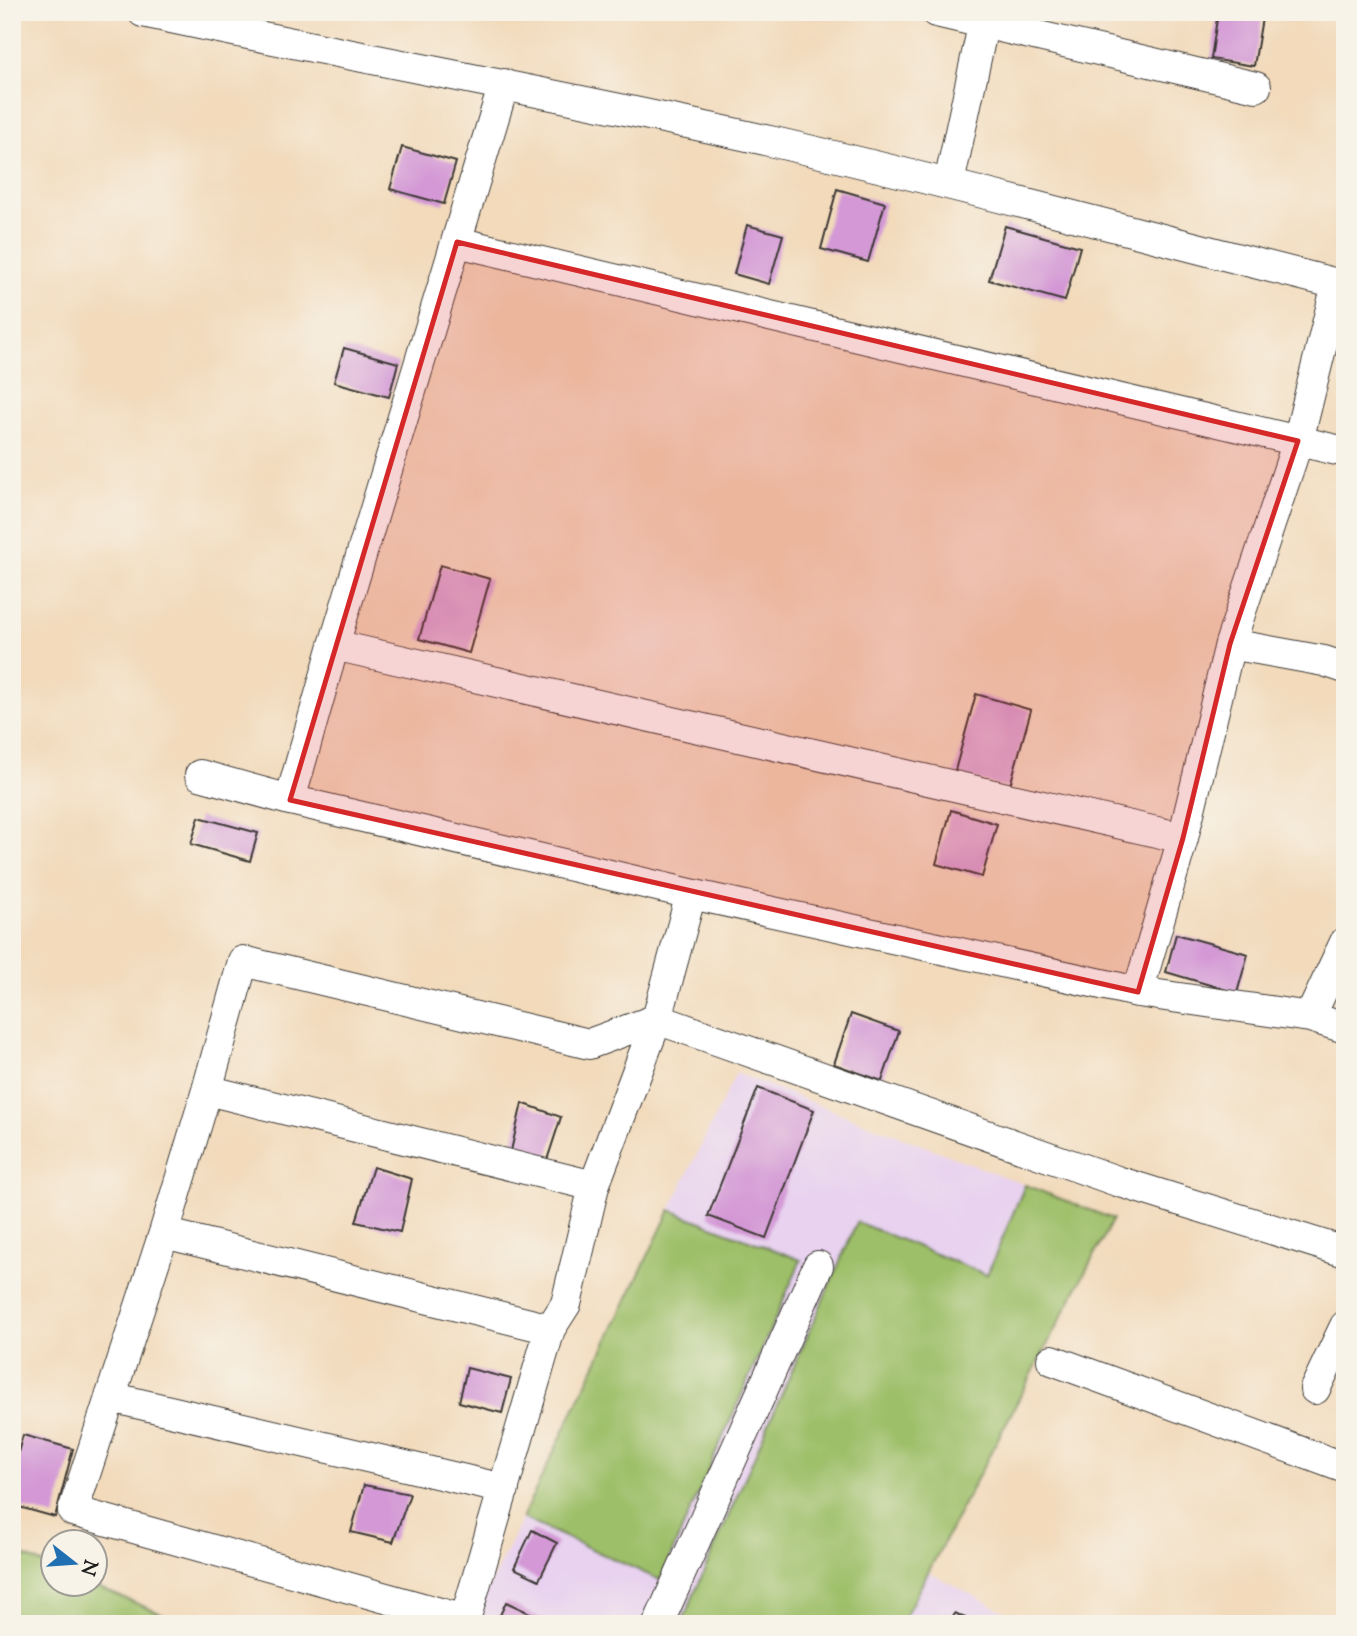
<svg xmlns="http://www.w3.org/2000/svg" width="1357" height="1636" font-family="'Sorts Mill Goudy',serif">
<rect width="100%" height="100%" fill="#f7f3e8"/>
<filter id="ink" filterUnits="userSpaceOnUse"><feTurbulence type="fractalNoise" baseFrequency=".0143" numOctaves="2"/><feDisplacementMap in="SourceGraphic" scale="14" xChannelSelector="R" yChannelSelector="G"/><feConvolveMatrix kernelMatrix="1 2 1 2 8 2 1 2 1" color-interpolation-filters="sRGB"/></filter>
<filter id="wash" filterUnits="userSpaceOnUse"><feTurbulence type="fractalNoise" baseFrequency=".00686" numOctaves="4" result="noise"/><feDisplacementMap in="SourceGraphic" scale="28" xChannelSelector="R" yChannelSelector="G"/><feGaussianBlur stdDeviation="1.57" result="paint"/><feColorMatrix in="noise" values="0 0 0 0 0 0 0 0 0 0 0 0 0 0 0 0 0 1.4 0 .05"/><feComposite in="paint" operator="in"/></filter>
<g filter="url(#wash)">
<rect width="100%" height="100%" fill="#f2dabb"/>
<path fill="#e8d2ef" d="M736,1073l377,146 -185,353 100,52h-557z"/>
<path fill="#9ebf69" stroke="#5d6e42" stroke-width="2" d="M1025,1185l88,34 -212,405h-220l176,-402 130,53z
M670,1210l131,50 -141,320 -138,-62z
M12,1551l40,17v16h38l96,40h-174z"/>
<g id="blocks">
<path fill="#d398d5" d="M1218,12h45l-9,54 -43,-7z
M402,147l54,15 -12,42 -54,-15z
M837,189l48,14 -17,59 -47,-13z
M747,225l36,10 -14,49 -35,-10z
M1005,226l75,21 -15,54 -76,-21z
M344,348l54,15 -9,34 -55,-15z
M440,565l50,14 -21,74 -50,-14z
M976,694l55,16 -22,79 -55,-15z
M951,810l46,14 -15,53 -46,-13z
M199,817l59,16 -8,28 -59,-17z
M1176,934l72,20 -11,39 -71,-21z
M851,1014l48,17 -17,50 -48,-17z
M758,1088l56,22 -48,128 -58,-22z
M522,1103l39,14 -15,46 -36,-8z
M373,1167l39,12 -12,53 -44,-10z
M467,1368l44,11 -9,34 -43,-11z
M23,1435l50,14 -18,68 -43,-12v-32z
M364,1485l46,9 -17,48 -42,-10z
M532,1530l25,13 -18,37 -25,-12z
M506,1602l47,22h-57z
M955,1613l22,11h-27z"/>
</g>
</g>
<g filter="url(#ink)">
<use href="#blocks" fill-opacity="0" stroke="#3c3834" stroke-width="2"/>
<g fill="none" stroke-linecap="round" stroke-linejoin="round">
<defs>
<path id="minor" d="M143,12c210,45 422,83 631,130 192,44 380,96 571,144
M936,12l320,75
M949,183l37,-171
M457,242l888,210
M1230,644l94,17 21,7
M334,645l849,193
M200,775l90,25 401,94 447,98 172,25 35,11
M290,800l44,-155 170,-561
M691,894l-34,125 -63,167 -28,118 -16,25 -85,291 -392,-109 91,-278 43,-143 36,-129 346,83 68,-25 460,162 228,71
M1138,992l45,-154 47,-194 68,-203 39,-157
M1310,1017l35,-75
M207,1090l387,96
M164,1233l386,96
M1052,1360l293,108
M1315,1389l30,-63
M110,1397l394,92
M658,1624l160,-358"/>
</defs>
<use href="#minor" stroke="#3c3834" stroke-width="32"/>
<use href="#minor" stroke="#fff" stroke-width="30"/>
</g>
</g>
<path fill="#d62828" fill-opacity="0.2" stroke="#d62828" stroke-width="5" stroke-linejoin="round" d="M457,242l841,199 -68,203 -47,194 -45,154 -848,-192z"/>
<rect width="1357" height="1636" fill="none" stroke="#f7f3e8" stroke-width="42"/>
<g transform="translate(74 1563) rotate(107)"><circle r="33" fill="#f7f3e8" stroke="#9f9d96" stroke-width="2"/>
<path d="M0-5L12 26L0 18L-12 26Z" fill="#1f6fb2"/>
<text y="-10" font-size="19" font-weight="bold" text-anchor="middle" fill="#1c1c1c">N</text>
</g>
</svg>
